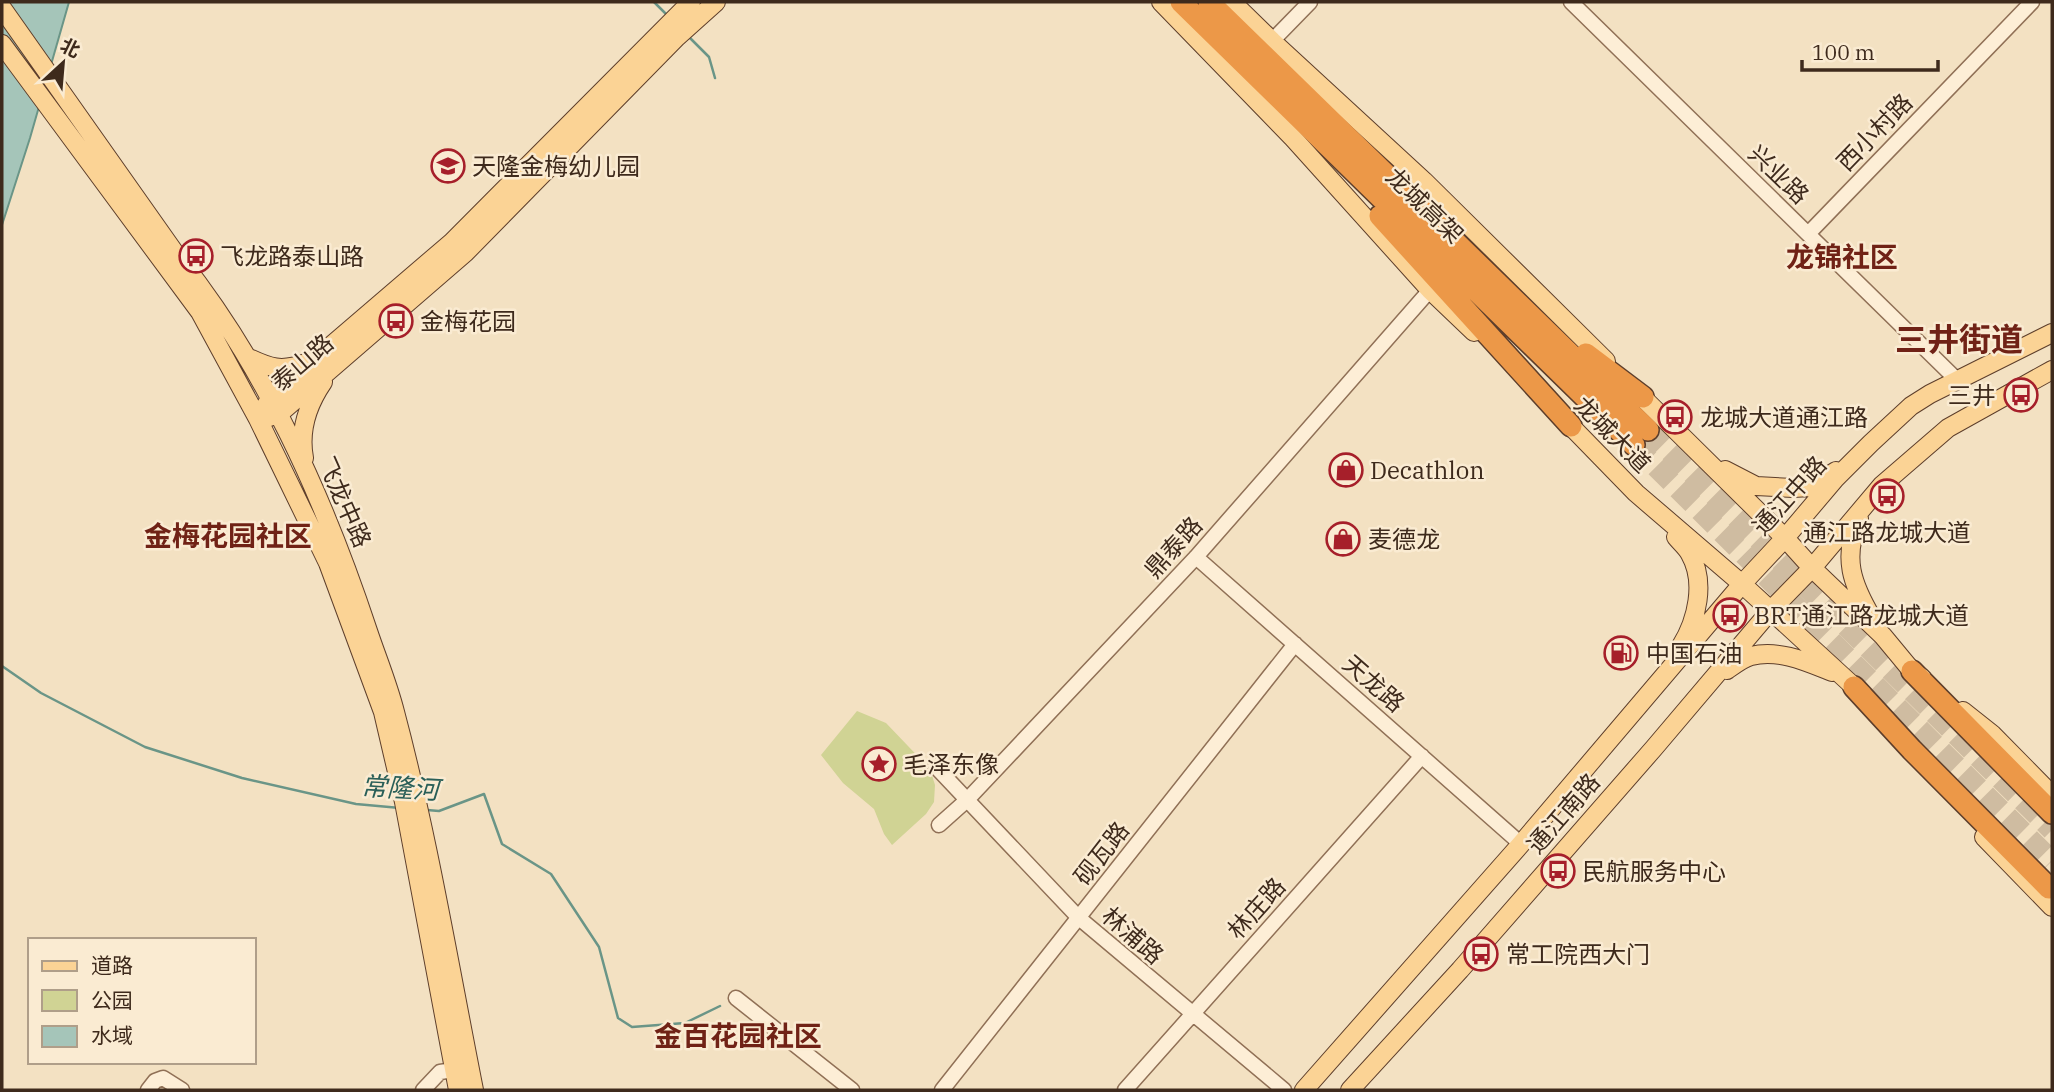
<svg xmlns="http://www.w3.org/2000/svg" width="2054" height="1092" font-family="'IBM Plex Serif','Noto Sans SC',serif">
<rect width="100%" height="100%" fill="#f3e1c2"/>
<path fill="#d0d394" d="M857,711l29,12 44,46 5,16 -1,17 -8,12 -34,31 -8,-11 -10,-25 -31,-26 -22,-28z"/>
<path fill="#a5c5b9" stroke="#6a9587" stroke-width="2" d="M2,2h67l-39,136 -28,87z"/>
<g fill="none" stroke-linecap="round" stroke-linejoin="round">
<path stroke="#6a9587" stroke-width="2.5" d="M654,2l15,15
M688,36l21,21 6,21
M2,666l39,27 104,54 97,31 114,26 44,4
M427,810l12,1 45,-17 18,50 49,30 48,73 19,71 14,9 53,-4 35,-17"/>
<path stroke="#cfbca1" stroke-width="21" stroke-dasharray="21 10" stroke-linecap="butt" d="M1648,430l404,400
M1634,445l418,416"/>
<defs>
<path id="minor" d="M1571,2l385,377
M1272,41l38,-39
M1808,234l224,-232
M1196,557l325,287
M935,766l144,152 205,172
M939,825l28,-25 229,-243 234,-267
M736,998l116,92
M148,1090l7,-9 8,-3 19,12
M423,1090l17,-18 14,-2
M942,1090l353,-446
M1125,1090l297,-334"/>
<path id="major" d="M1161,2l132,136 137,152 44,42
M1232,2l40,39 152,140 182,180
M2,8l175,248c88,110 147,242 191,375 9,27 20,53 27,81 33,124 54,252 79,378
M2,44l198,268 58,107 70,144 55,149 21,90 54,288
M247,357c23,11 34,15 59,6
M1633,388l152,150 27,30 71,68 29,35 10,7
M265,407l5,-9 182,-156 239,-240
M269,417l11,-4 185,-160 212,-216 39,-35
M1562,417l74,76 106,91 121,111
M304,458c-5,-27 4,-54 19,-76
M1725,470l31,16 37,2 18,-1 25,-16
M1859,519c-17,39 -7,65 13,99
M1676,537c4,5 11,11 14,17 16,28 7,66 -9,92
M1727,670c7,-5 16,-12 24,-14 28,-7 56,6 81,16
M1963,711l29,23 60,61
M1984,837l68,70
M1304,1090l217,-246 221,-260 43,-46 50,-59 36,-36 40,-37 19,-12 122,-61
M1350,1090l110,-120 194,-222 117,-138 41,-42 70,-83 66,-57 104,-58"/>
<path id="highway" d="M1181,2l453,443
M1209,2l439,428
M1380,216l191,210
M1586,354l57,43
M1912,671l140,142
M1854,687l58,63 137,138"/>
</defs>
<use href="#minor" stroke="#907056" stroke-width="17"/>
<use href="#major" stroke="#5d3e2b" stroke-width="20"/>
<use href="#highway" stroke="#5d3e2b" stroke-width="24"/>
<use href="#minor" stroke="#fdeed6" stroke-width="14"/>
<use href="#major" stroke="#fbd395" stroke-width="18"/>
<use href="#highway" stroke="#ec9848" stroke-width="21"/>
</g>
<defs>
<symbol id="school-ring" viewBox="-11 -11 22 22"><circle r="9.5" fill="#faebd2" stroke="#a61f2a" stroke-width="1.5"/><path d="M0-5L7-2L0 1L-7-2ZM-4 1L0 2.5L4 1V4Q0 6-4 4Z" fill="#a61f2a"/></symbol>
<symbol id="bus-ring" viewBox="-11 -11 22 22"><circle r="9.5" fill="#faebd2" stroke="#a61f2a" stroke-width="1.5"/><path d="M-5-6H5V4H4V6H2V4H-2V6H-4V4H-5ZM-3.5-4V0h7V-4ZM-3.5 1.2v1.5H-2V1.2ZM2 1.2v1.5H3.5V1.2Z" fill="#a61f2a"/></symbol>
<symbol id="shop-ring" viewBox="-11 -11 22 22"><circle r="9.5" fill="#faebd2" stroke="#a61f2a" stroke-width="1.5"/><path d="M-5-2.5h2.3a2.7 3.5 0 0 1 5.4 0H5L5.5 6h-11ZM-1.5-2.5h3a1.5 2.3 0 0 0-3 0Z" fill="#a61f2a"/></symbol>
<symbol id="fuel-ring" viewBox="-11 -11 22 22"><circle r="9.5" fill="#faebd2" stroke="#a61f2a" stroke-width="1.5"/><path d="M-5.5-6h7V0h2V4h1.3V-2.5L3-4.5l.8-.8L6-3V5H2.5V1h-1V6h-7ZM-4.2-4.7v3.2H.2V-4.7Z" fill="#a61f2a"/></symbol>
<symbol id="sight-ring" viewBox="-11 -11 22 22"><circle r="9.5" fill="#faebd2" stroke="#a61f2a" stroke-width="1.5"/><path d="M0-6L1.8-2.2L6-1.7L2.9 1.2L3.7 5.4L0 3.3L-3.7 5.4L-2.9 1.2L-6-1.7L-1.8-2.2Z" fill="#a61f2a"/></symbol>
</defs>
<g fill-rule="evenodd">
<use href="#school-ring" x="429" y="147" width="38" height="38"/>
<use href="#bus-ring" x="177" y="237" width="38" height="38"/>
<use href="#bus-ring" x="377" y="302" width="38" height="38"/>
<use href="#bus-ring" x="2002" y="376" width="38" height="38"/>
<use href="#bus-ring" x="1656" y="398" width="38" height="38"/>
<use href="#shop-ring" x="1327" y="451" width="38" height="38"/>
<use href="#bus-ring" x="1868" y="477" width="38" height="38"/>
<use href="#shop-ring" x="1324" y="520" width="38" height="38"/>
<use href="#bus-ring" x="1711" y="596" width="38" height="38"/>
<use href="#fuel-ring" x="1602" y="634" width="38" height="38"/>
<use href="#sight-ring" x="860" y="745" width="38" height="38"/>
<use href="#bus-ring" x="1539" y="852" width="38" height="38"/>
<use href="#bus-ring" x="1462" y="935" width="38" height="38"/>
</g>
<g text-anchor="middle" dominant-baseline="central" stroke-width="5" stroke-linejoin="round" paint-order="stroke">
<g font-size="24" fill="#3e2a1c" stroke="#faebd2">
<text transform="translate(1874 132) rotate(-46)">西小村路</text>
<text transform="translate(1779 174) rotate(44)">兴业路</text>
<text transform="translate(1425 205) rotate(44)">龙城高架</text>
<text transform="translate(302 362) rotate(-41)">泰山路</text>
<text transform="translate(1613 434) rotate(45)">龙城大道</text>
<text transform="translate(1789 495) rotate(-48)">通江中路</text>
<text transform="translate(345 502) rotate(66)">飞龙中路</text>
<text transform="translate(1173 547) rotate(-48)">鼎泰路</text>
<text transform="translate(1374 683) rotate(41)">天龙路</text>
<text transform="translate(1563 813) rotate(-49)">通江南路</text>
<text transform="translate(1101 853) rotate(-52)">砚瓦路</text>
<text transform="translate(1256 908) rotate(-48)">林庄路</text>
<text transform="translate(1133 935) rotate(41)">林浦路</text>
</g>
<g font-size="24" fill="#3e2a1c" stroke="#faebd2" text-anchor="start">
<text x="472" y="166">天隆金梅幼儿园</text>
<text x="220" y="256">飞龙路泰山路</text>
<text x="420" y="321">金梅花园</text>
<text x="1996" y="395" text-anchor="end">三井</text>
<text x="1700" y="417">龙城大道通江路</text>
<text x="1370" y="470">Decathlon</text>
<text x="1887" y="532" text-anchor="middle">通江路龙城大道</text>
<text x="1368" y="539">麦德龙</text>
<text x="1754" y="615">BRT通江路龙城大道</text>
<text x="1646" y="653">中国石油</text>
<text x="903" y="764">毛泽东像</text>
<text x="1582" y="871">民航服务中心</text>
<text x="1506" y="954">常工院西大门</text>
</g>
<g font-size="26" font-style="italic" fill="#2a5f58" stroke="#faebd2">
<text transform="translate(400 787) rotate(3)">常隆河</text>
</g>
<g font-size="28" font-weight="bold" fill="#702216" stroke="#faebd2">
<text x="1842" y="256">龙锦社区</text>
<text x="228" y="535">金梅花园社区</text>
<text x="738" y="1035">金百花园社区</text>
</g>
<g font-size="32" font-weight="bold" fill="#702216" stroke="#faebd2">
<text x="1959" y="339">三井街道</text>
</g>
</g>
<rect width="2054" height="1092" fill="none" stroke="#3e2a1c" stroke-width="7"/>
<rect x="28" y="938" width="228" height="126" fill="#faebd2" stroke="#af9e89" stroke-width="2"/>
<rect x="42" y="961" width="35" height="10" fill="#fbd395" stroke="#af9e89" stroke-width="2"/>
<text x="91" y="973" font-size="21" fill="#3e2a1c">道路</text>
<rect x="42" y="990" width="35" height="21" fill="#d0d394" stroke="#af9e89" stroke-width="2"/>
<text x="91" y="1008" font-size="21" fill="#3e2a1c">公园</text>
<rect x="42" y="1026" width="35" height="21" fill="#a5c5b9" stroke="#af9e89" stroke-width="2"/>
<text x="91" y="1043" font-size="21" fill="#3e2a1c">水域</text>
<g transform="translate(63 63) rotate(26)" stroke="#faebd2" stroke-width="5" paint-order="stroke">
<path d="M0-5L12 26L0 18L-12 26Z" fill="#3e2a1c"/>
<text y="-10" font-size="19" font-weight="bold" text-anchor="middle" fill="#3e2a1c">北</text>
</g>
<path d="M1802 60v10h136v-10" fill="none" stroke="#3e2a1c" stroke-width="3.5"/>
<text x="1812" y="60" font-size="21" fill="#3e2a1c" stroke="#faebd2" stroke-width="5" paint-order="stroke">100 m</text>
</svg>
